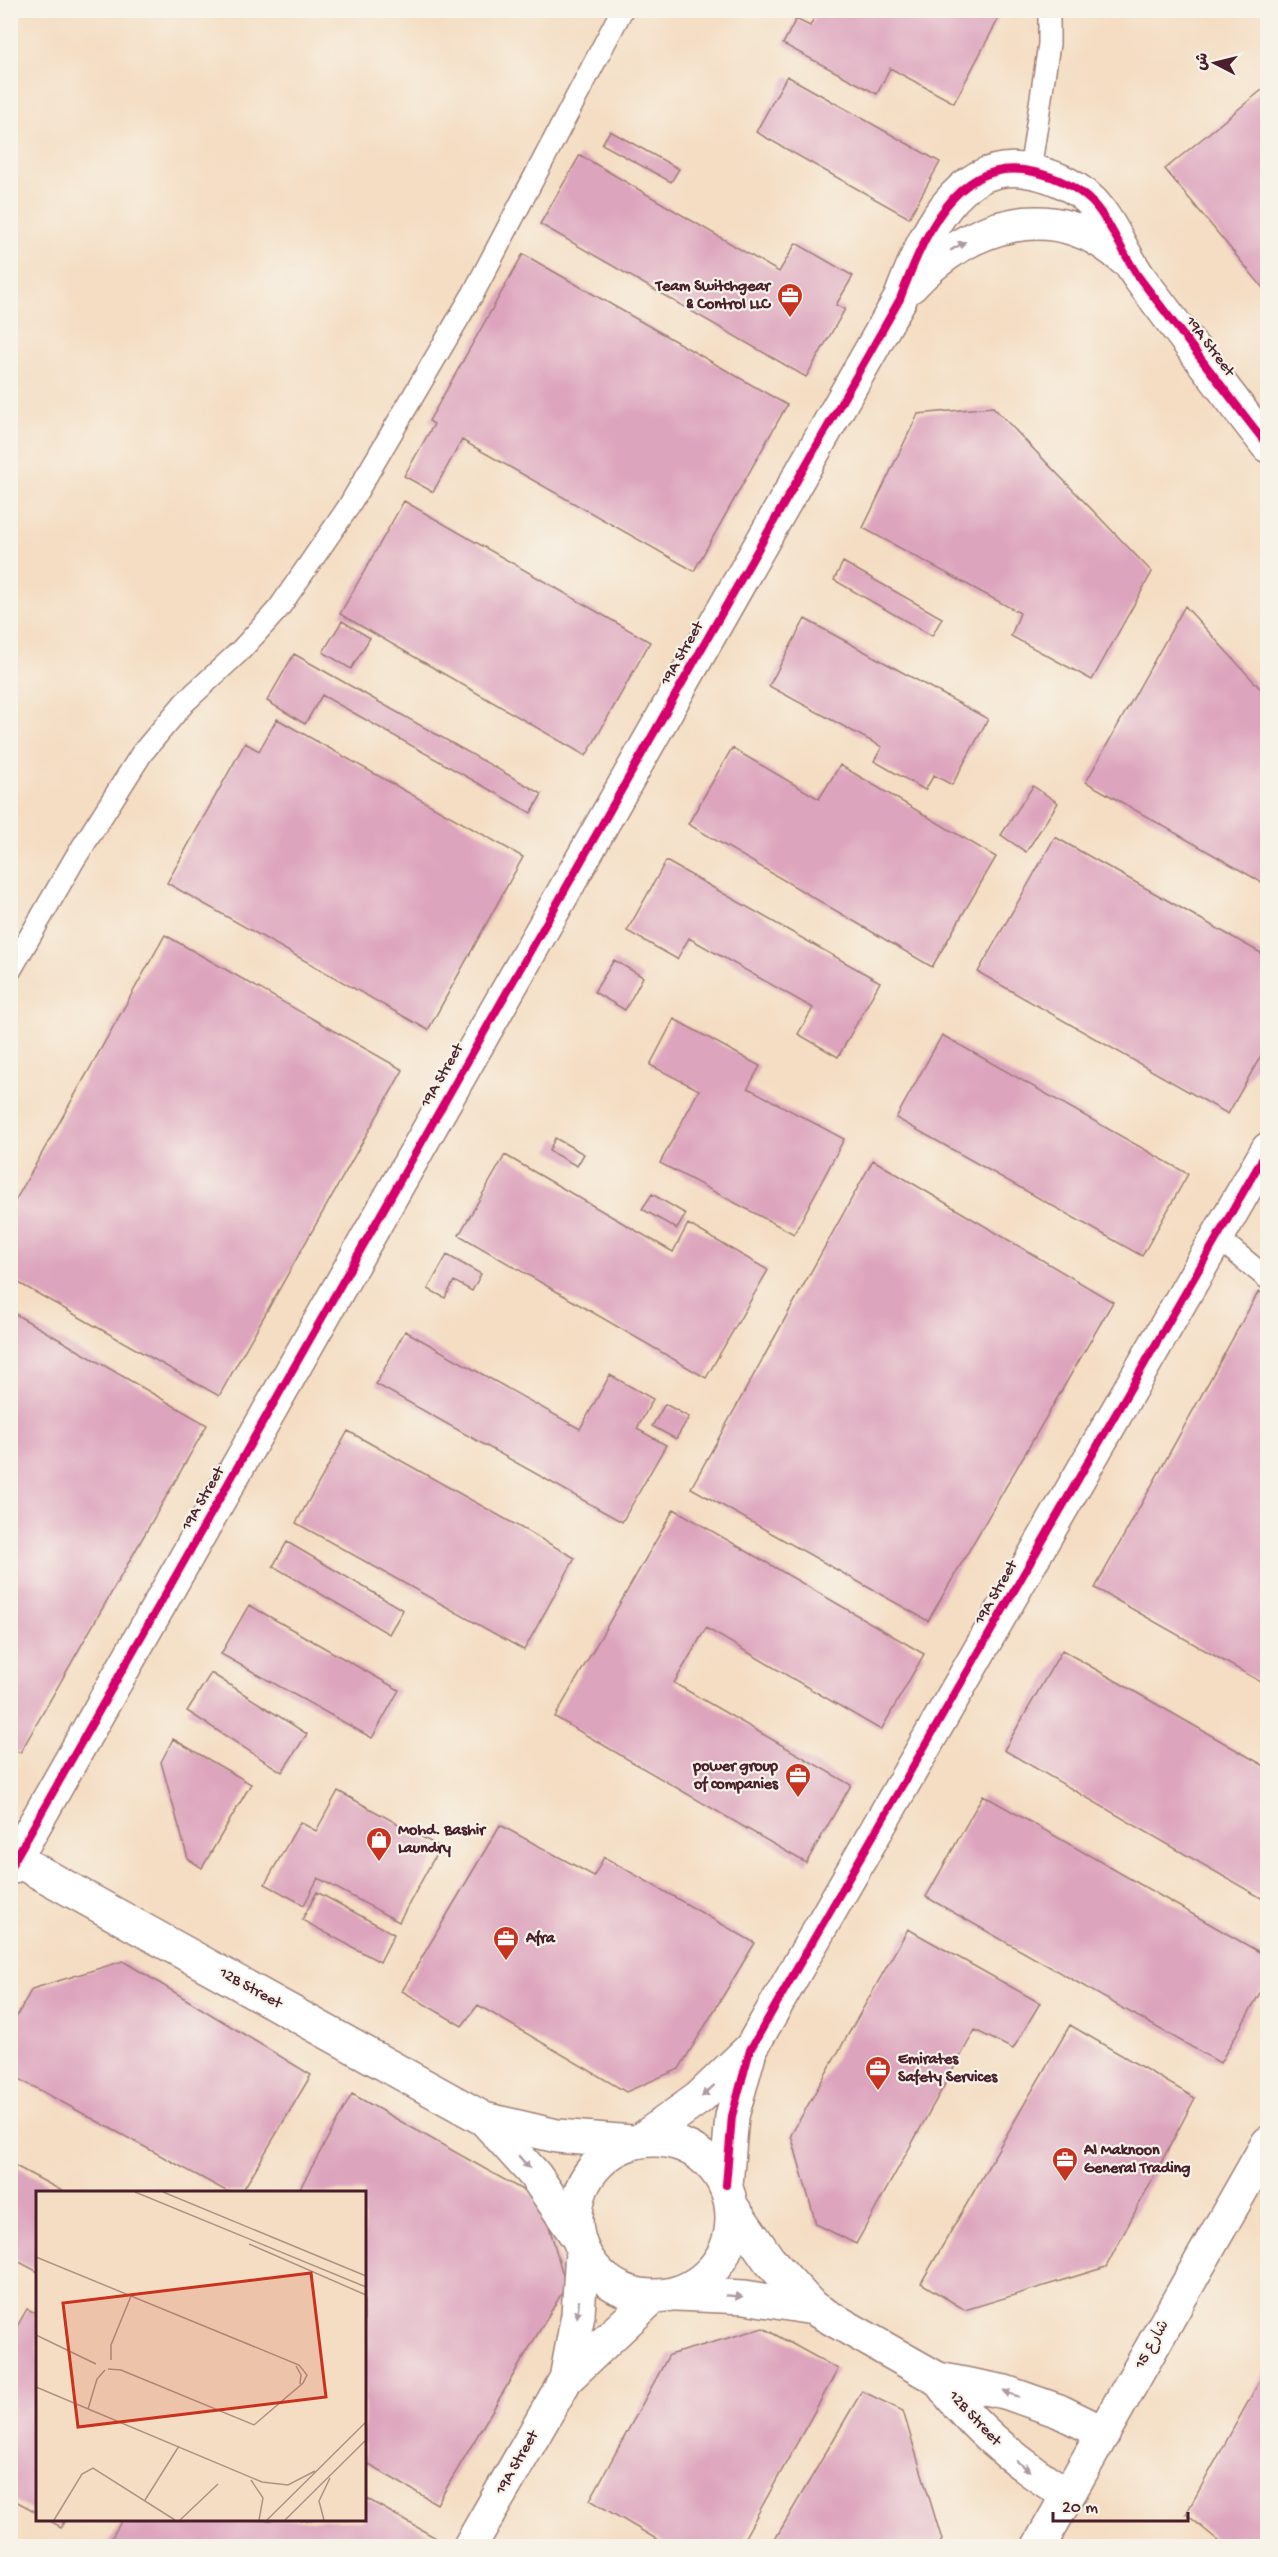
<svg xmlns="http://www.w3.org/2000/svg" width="1278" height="2557" font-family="'Gochi Hand','Playpen Sans Arabic',sans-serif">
<rect width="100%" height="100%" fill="#f7f3e8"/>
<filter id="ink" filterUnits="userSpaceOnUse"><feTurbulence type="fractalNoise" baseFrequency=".0167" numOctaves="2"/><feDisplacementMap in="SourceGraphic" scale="12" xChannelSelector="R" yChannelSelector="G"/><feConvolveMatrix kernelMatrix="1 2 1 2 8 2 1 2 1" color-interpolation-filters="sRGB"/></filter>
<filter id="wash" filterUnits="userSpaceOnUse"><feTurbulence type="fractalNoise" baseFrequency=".008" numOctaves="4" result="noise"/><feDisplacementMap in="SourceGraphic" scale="24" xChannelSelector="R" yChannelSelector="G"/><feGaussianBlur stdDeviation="1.35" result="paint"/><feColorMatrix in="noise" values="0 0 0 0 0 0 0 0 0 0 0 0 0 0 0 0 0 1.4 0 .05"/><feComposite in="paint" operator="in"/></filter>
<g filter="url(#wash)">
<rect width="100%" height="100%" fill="#f4ddc2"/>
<g id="blocks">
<path fill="#dda4bd" d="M818,10h185l-49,93 -64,-35 -13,26 -94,-50 13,-25 14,7z
M787,76l153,86 -31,56 -153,-86z
M1268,85v209l-103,-125z
M610,131l69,38 -8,13 -69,-38z
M580,155l199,117 17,-29 57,33 -17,29 9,4 -39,68 -266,-153z
M523,254l264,151 -93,166 -232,-131 -29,52 -29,-16 30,-52 -5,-3z
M993,407l159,165 -60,108 -81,-44 9,-23 -157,-85 55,-114z
M404,501l246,141 -64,114 -246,-142z
M843,562l99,56 -10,18 -98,-56z
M1185,606l83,91v189l-182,-104z
M805,619l183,100 -36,66 -18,-10 -9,15 -51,-29 8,-14 -113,-61z
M342,621l28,17 -19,31 -28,-17z
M294,654l248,140 -11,19 -209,-118 -17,29 -38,-23z
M277,719l246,138 -95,173 -261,-147 78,-140 14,8z
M732,748l87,51 21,-34 156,92 -64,110 -244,-143z
M1033,786l25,17 -32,49 -25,-17z
M1055,837l213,120v86l-40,71 -250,-142z
M666,861l214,121 -42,75 -40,-23 15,-26 -124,-70 -12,21 -50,-28z
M165,935l238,135 -184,326 -209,-118v-68z
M614,960l29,17 -18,33 -31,-18z
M674,1019l86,47 -12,22 96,51 -50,95 -134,-71 39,-73 -49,-25z
M942,1035l246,139 -46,82 -246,-138z
M555,1138l29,16 -7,12 -28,-15z
M505,1155l168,97 15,-28 80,46 -62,108 -247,-143z
M873,1160l240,142 -185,319 -237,-133z
M652,1194l34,20 -9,15 -35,-20z
M447,1255l34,19 -9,17 -18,-10 -9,17 -17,-9z
M1259,1291l9,7v388l-173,-98z
M10,1311l197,114 -187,328 -10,-5z
M405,1331l175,98 30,-54 43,24 -16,30 29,16 -44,77 -246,-138z
M665,1404l24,13 -13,22 -24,-13z
M348,1431l227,127 -51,92 -228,-127z
M674,1509l250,145 -43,76 -175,-102 -32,55 177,102 -45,78 -251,-146z
M287,1542l116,68 -14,24 -116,-68z
M249,1605l150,85 -27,48 -151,-84z
M1062,1650l206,118v134l-264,-152z
M211,1673l96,61 -25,38 -95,-61z
M173,1739l78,45 -49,84 -14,-9 -27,-97z
M338,1791l102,56 -41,75 -81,-44 -14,27 -39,-21 35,-62 16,9z
M983,1795l285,162v22l-48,84 -294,-166z
M500,1825l94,51 10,-19 151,86 -76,126 -53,23 -148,-87 -16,21 -60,-35z
M317,1892l77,42 -14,28 -78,-42z
M908,1929l132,74 -27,46 -38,-19 -119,214 -40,-20 -25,-89z
M123,1961l188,114 -69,117h-14l-218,-118v-46l22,-39z
M1070,2025l125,73 -89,169 -141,43 -44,-27z
M352,2094l190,107 24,85 -129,218 -73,-42v-270h-66z
M10,2163l54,29h-26v80l-28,-15z
M27,2309l11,5v199l-28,-15v-159z
M763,2328l75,41 -98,177h-72l-78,-46 79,-145z
M1268,2366v180h-43l-39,-32z
M862,2391l41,20 39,129 -4,6h-167z
M364,2497l72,41 -5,8h-324l15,-26h242z
M48,2520h17l-4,7z"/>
</g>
</g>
<g filter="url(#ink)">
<use href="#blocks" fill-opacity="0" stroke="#9f7e76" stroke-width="1.5"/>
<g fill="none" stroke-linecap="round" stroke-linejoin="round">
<defs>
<path id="service" d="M1030,171l19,-127v-34
M10,971l64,-111 68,-107 43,-51 56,-52 38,-42 68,-99 127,-217 148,-282
M1218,1238l50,41"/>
<path id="minor" d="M911,286c57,-63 144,-90 213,-27
M15,1859l469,260 51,56 43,63
M10,1868l890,-1569c22,-58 56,-146 134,-127 23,5 42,14 59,31 20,22 30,53 48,77 42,55 84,111 127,166
M484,2119l73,17 75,6
M642,2139l57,-41 49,-47
M576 2218a78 78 0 1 1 156 0a78 78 0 1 1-156 0Z
M726,2185l6,-69 18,-66 518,-901
M732,2207l37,53 44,48 125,71 67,13 54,19 45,22
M676,2294l69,3 68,11
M566,2379l12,-64 4,-64
M938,2379c35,49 79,85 130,116
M470,2546l96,-167 88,-83
M1039,2546l229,-403"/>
</defs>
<use href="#service" stroke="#9f7e76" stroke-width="24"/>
<use href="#minor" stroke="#9f7e76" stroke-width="36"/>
<use href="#service" stroke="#fff" stroke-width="21"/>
<use href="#minor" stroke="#fff" stroke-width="33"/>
<defs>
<path id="cycleway" d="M10,1868l890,-1569c22,-58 56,-146 134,-127 23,5 42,14 59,31 20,22 30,53 48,77 42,55 84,111 127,166
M726,2185l6,-69 18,-66 518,-901"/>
</defs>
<use href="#cycleway" stroke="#f7f3e8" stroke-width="11"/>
<use href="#cycleway" stroke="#d6006c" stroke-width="8"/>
</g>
<defs><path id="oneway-solid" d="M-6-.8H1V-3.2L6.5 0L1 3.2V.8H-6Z" transform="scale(1.5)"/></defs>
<g fill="#ae9aa0">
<use href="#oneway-solid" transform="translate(958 246) rotate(-31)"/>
<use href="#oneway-solid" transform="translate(708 2091) rotate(137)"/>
<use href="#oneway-solid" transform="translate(524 2162) rotate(49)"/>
<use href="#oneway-solid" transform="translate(734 2296) rotate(5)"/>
<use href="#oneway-solid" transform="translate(578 2309) rotate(96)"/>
<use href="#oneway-solid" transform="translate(1011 2394) rotate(-162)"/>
<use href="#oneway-solid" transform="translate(1023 2466) rotate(37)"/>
</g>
</g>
<defs>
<symbol id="office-pin" viewBox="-11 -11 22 30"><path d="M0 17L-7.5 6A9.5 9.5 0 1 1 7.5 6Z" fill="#c8321e" stroke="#f7f3e8"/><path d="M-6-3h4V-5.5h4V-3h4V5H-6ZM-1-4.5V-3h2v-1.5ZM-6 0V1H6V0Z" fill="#fff"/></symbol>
<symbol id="shop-pin" viewBox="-11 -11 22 30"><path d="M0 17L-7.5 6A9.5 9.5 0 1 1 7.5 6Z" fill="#c8321e" stroke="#f7f3e8"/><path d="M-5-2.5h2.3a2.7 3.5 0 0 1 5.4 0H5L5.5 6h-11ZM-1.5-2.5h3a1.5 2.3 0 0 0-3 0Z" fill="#fff"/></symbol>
</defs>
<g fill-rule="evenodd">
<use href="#office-pin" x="775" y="281" width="30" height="40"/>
<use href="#office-pin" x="783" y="1761" width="30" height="40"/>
<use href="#shop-pin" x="364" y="1825" width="30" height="40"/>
<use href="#office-pin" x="491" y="1924" width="30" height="40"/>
<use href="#office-pin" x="863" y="2054" width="30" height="40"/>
<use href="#office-pin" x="1050" y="2145" width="30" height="40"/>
</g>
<g text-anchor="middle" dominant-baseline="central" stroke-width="4.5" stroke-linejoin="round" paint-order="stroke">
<g font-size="16" font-weight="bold" fill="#4a1f2b" stroke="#f7f3e8" text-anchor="start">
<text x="770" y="287" text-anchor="end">Team Switchgear<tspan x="770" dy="18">&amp; Control LLC</tspan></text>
<text x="778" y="1767" text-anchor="end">power group<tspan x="778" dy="18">of companies</tspan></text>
<text x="398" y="1831">Mohd. Bashir<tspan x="398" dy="18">Laundry</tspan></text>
<text x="526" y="1939">Afra</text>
<text x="898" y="2060">Emirates<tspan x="898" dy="18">Safety Services</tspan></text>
<text x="1084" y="2151">Al Maknoon<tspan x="1084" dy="18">General Trading</tspan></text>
</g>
<g font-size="16" fill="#4a1f2b" stroke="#f7f3e8">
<text transform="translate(1209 347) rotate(53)">19A Street</text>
<text transform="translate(683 654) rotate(-60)">19A Street</text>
<text transform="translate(443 1076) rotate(-60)">19A Street</text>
<text transform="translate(204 1499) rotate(-60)">19A Street</text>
<text transform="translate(997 1593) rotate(-60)">19A Street</text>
<text transform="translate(250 1989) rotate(29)">12B Street</text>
<text transform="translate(1153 2345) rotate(-60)">شارع 15</text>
<text transform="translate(974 2419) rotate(47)">12B Street</text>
<text transform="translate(518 2463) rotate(-60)">19A Street</text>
</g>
</g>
<g transform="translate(36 2191)">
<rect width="330" height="330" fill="#f4ddc2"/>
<path fill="none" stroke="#b09186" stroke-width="1.5" d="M99,1l231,95M127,1l203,84M213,53l117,51M0,66l263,108 8,10 -4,8 -49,42 -133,-55 -13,-1M0,144l60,29M75,169v-15l20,-49M260,175l5,9 -1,9M0,196l226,95 26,3 27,-14M52,218l9,-30 8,-9M215,289l12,18 -4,22M109,309l34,-54M18,329l28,-46 11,-6 82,52M144,329l38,-36M231,329l99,-98M249,329l81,-80M288,329l-5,-19 11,-23"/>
<path fill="#c8321e" fill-opacity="0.15" stroke="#c8321e" stroke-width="3" d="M275,82l15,124 -248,30 -15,-124z"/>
<rect width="330" height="330" fill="none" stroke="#4a1f2b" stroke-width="3"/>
</g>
<rect width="1278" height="2557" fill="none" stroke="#f7f3e8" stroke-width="36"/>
<g transform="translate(1215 63) rotate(277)" stroke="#f7f3e8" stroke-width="4.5" paint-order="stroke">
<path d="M0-4.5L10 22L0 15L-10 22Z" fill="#4a1f2b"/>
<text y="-9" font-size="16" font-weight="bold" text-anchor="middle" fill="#4a1f2b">ش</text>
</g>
<path d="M1053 2512v9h135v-9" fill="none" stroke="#4a1f2b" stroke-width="3"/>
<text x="1062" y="2512" font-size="18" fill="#4a1f2b" stroke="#f7f3e8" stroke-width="4.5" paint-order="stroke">20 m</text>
</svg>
